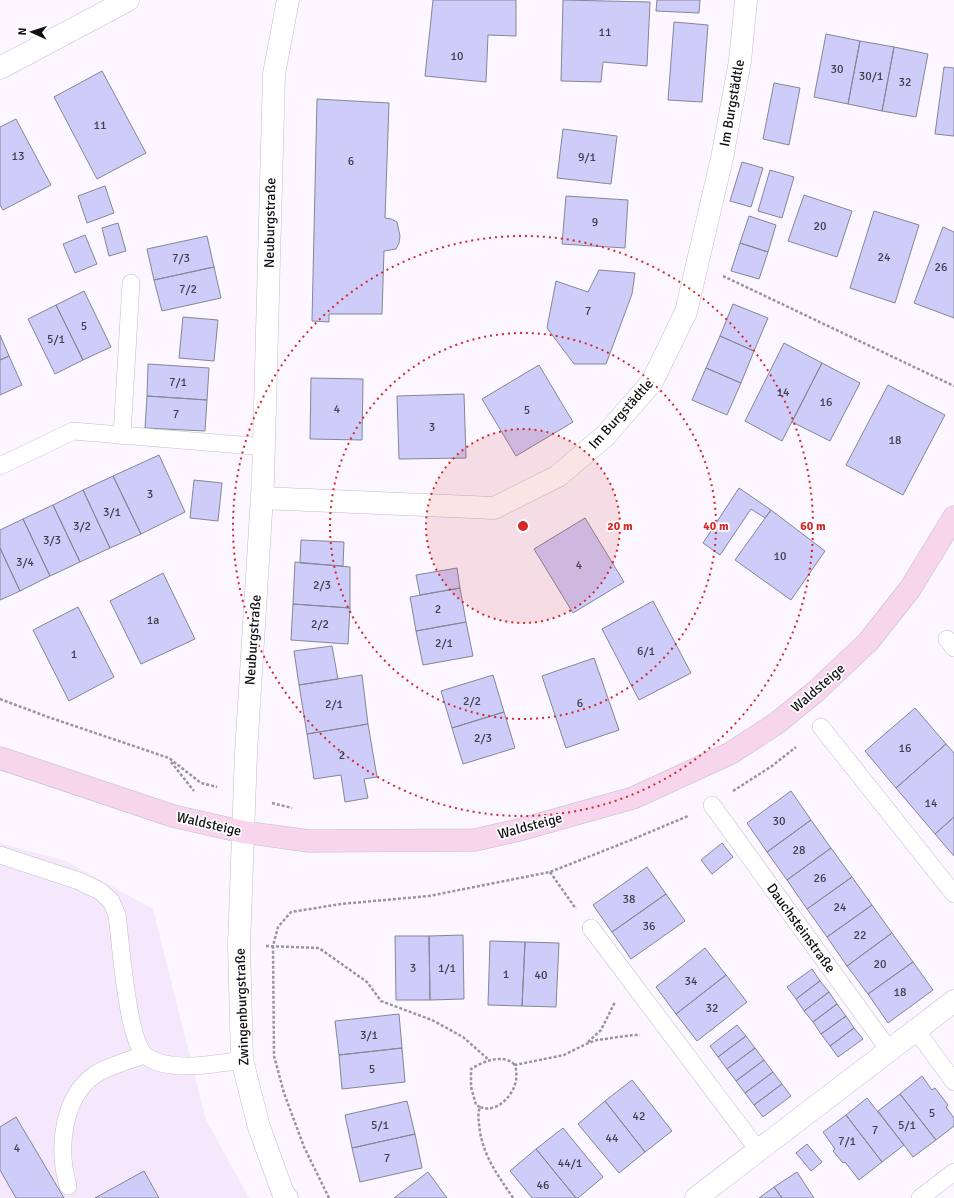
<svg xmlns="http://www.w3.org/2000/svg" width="954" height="1198" font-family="Signika,sans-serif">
<rect width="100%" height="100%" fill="#fbf6ff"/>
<path fill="#f5e8fd" d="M0,843l66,18 87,48 53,211 43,78h-249z"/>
<path fill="#ceccf9" stroke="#868694" d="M433,0h83v36l-28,-1 -2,47 -61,-6z
M563,0l87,2 -3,64 -44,-4 -2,20 -40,-1z
M657,0h43l-1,13 -43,-2z
M674,22l34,3 -6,77 -34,-2z
M826,34l34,7 -12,63 -34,-7z
M860,41l34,6 -12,64 -34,-7z
M894,47l34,7 -12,63 -34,-6z
M944,67l10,1v68l-19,-2z
M102,71l44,82 -49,26 -43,-82z
M774,83l26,5 -11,57 -26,-6z
M317,99l72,4 -4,115 6,1 6,3 3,14 -1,7 -3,6 -12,2 -2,63h-53v8l-17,-1z
M16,119l35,66 -48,25 -3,-5v-78z
M563,129l54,7 -6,48 -54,-6z
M742,162l21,6 -12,39 -21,-6z
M770,170l24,7 -12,41 -24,-7z
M105,186l9,27 -27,10 -9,-27z
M804,195l48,16 -15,46 -49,-16z
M566,196l62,4 -3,48 -63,-4z
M874,211l45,14 -24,78 -45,-15z
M749,216l27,9 -8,27 -28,-9z
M118,223l8,28 -17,5 -7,-28z
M943,227l11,5v86l-40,-15z
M85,235l12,29 -22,9 -12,-29z
M207,236l7,31 -60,13 -7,-31z
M740,243l28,9 -9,27 -28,-8z
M214,267l7,31 -59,13 -8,-31z
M599,270l36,3 -3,21 -26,70h-32l-27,-36 9,-47 32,11z
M84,291l27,56 -28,13 -27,-55z
M733,304l35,14 -14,33 -34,-15z
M56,305l27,55 -28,14 -27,-55z
M183,317l35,3 -4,41 -35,-3z
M0,335l9,21 -9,4z
M720,336l34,15 -13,32 -35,-15z
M784,343l38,20 -40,78 -37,-20z
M9,356l13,29 -22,10v-35z
M822,363l38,20 -30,58 -38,-19z
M148,364l61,4 -2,32 -60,-4z
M539,365l34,57 -57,34 -34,-57z
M706,368l35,15 -14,32 -35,-15z
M311,378l52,1 -1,61 -52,-1z
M888,385l57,30 -42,80 -57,-30z
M464,394l2,64 -67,1 -2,-63z
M147,396l60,4 -2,31 -60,-3z
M159,455l26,57 -44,22 -28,-58z
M113,476l28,58 -31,14 -27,-58z
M194,480l28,3 -4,38 -28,-3z
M739,488l32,22 -6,8 -14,-9 -31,46 -17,-12z
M83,490l27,58 -30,14 -27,-57z
M53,505l27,57 -30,14 -27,-57z
M771,510l54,41 -34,49 -56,-40z
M585,518l39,64 -51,31 -39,-64z
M23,519l27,57 -30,15 -20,-43v-18z
M301,540l43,2 -1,24 -43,-3z
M0,548l20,43 -20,9z
M295,562l55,5v41l-57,-4z
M457,568l3,20 -40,7 -4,-20z
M163,573l32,66 -54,25 -31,-63z
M460,588l6,34 -50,9 -6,-34z
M653,601l38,72 -52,27 -37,-71z
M293,604l57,4 -2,36 -57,-4z
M78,607l36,70 -45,24 -36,-71z
M466,622l7,34 -50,9 -7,-34z
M332,646l6,33 -39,6 -5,-34z
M594,658l25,72 -53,18 -24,-72z
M362,675l6,49 -61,10 -8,-49z
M493,675l11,37 -52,16 -11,-37z
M915,708l31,36 -50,44 -31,-37z
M504,712l11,36 -52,16 -11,-36z
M368,724l9,53 -13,2 4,19 -23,4 -4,-27 -27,4 -7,-45z
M946,744l8,9v64l-19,17 -39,-46z
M791,791l20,29 -44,32 -20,-29z
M954,817v39l-19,-22z
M811,820l20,28 -44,32 -20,-28z
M722,843l11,14 -21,17 -11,-14z
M831,848l21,29 -45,32 -20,-29z
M647,867l19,27 -54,38 -19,-27z
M852,877l20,28 -45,32 -20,-28z
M666,894l19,27 -54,38 -19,-27z
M872,905l20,28 -45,33 -20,-29z
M892,933l21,29 -45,32 -21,-28z
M463,935l1,64 -34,1 -1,-64z
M395,936h34l1,64h-34z
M490,941l35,1 -3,64 -34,-1z
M525,942l34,1 -3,64 -34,-1z
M705,948l21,27 -50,39 -20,-27z
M913,962l20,28 -45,33 -20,-29z
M812,969l8,12 -24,18 -9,-12z
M726,975l21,27 -50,39 -21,-27z
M820,981l9,11 -25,19 -8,-12z
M829,992l8,12 -24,18 -9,-11z
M837,1004l9,12 -25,18 -8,-12z
M399,1014l3,34 -63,7 -4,-34z
M846,1016l8,12 -24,18 -9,-12z
M737,1025l9,11 -28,21 -8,-11z
M854,1028l9,11 -25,18 -8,-11z
M746,1036l9,12 -28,21 -9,-12z
M402,1048l3,34 -63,7 -3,-34z
M755,1048l9,12 -28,21 -9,-12z
M764,1060l9,12 -28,21 -9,-12z
M773,1072l9,12 -28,21 -9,-12z
M922,1076l10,14 3,-2 13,17 -2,2 8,11v8l-18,14 -36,-46z
M632,1080l40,51 -27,21 -40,-51z
M782,1084l9,12 -28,21 -9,-12z
M900,1094l36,46 -23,17 -35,-46z
M867,1098l37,47 -22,17 -36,-47z
M407,1101l8,33 -63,14 -7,-33z
M605,1101l40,51 -26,21 -41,-49z
M846,1115l36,47 -23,18 -14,-18 -2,1 -10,-12 2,-2 -12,-17z
M16,1117l48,81h-48l-16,-28v-43z
M563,1128l40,49 -25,21h-2l-40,-49z
M415,1134l7,34 -62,14 -8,-34z
M807,1144l15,18 -11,9 -15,-18z
M536,1149l40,49h-44l-22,-27z
M144,1171l15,27h-64z
M428,1172l19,26h-53z
M797,1172l17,26h-32l-8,-11z
M774,1187l8,11h-23z"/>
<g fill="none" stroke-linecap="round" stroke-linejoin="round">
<defs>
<path id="lane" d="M122,436l9,-153
M0,466l73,-35 191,16
M947,639l7,9
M821,727l133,167
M712,805l177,245
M0,855l79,26 21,10 11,10 6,14 1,8c3,25 10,120 28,133 23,17 69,8 96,4
M591,928l167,222
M916,1030l38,52
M68,1186c-11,-38 -6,-94 33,-115 13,-6 29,-11 43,-16
M920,1198l34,-26"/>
<path id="street" d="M0,68l128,-68
M262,498l232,10 64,-32 47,-40 47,-54 34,-70 36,-154 18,-97 6,-61
M287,1198l-4,-5 -24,-66 -17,-67 -3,-115 7,-192 17,-273 11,-406 14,-74
M696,1198l258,-197"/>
<path id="secondary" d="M0,758l173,58 70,16 66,9 166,-1 44,-10 114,-32 98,-45 46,-30 38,-31 53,-50 42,-53 44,-72"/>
</defs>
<use href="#lane" stroke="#c5bcca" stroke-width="18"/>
<use href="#street" stroke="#c5bcca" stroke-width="23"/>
<use href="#secondary" stroke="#c5bcca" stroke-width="23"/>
<path stroke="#99959c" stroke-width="2.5" stroke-dasharray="3 2" stroke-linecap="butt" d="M723,276l231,110
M0,699l48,18 121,41 32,25 16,4
M171,762l23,29
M733,791l39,-25 24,-19
M272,803l20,5
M550,872l26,37
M266,946l53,2 48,34 14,19 51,19 31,17 26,23
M588,1042l13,-12 14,-28
M480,1107l-4,-2 -5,-18v-18c13,-8 32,-16 44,-4
M329,1198l-25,-51 -20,-54 -10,-37 -1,-110 5,-19 13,-15 50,-8 88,-8 121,-24 81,-32 57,-24
M513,1198c-15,-23 -28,-39 -33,-66 -1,-9 -3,-17 0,-25 14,6 29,-7 34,-20 3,-7 3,-14 1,-22l49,-10 22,-11 11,-4 36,-5h7"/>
<use href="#lane" stroke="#fff" stroke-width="17"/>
<use href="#street" stroke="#fff" stroke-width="22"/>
<use href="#secondary" stroke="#f7d5ed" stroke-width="22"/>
</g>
<circle cx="523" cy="526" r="97" fill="#d62828" fill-opacity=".12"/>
<g fill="none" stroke="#d62828" stroke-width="2" stroke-dasharray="2 4">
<circle cx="523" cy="526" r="97"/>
<circle cx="523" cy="526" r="193"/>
<circle cx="523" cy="526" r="290"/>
</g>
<g text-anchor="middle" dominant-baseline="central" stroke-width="3.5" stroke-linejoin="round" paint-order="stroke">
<g font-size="12" fill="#413e4d">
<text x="605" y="32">11</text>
<text x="457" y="56">10</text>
<text x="837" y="69">30</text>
<text x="871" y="76">30/1</text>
<text x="905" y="82">32</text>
<text x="100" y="125">11</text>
<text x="18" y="156">13</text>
<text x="587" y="157">9/1</text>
<text x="351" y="161">6</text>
<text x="595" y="222">9</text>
<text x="820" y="226">20</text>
<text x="884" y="257">24</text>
<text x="181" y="258">7/3</text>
<text x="941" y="267">26</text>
<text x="188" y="289">7/2</text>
<text x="588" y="311">7</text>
<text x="84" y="326">5</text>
<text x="56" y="339">5/1</text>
<text x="178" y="382">7/1</text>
<text x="783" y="392">14</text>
<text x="826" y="402">16</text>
<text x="337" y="409">4</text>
<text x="527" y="410">5</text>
<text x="176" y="414">7</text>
<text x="432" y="427">3</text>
<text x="895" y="440">18</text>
<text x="150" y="494">3</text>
<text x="112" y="512">3/1</text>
<text x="82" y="526">3/2</text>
<text x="52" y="540">3/3</text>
<text x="780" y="556">10</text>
<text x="25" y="562">3/4</text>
<text x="579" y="565">4</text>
<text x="322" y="585">2/3</text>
<text x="438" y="609">2</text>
<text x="153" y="620">1a</text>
<text x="320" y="624">2/2</text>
<text x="444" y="643">2/1</text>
<text x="646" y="651">6/1</text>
<text x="74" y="654">1</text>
<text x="472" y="701">2/2</text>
<text x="580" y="703">6</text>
<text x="334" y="704">2/1</text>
<text x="483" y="738">2/3</text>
<text x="905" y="748">16</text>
<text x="342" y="755">2</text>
<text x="931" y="803">14</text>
<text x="779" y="821">30</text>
<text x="799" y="850">28</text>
<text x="820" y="878">26</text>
<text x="629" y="899">38</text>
<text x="840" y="907">24</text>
<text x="649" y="926">36</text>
<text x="860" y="935">22</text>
<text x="880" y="964">20</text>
<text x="413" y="968">3</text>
<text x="447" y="968">1/1</text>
<text x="506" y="974">1</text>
<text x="541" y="975">40</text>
<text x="691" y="981">34</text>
<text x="900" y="992">18</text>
<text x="712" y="1008">32</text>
<text x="369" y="1035">3/1</text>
<text x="372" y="1069">5</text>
<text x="932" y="1113">5</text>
<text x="639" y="1116">42</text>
<text x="380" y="1125">5/1</text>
<text x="907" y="1125">5/1</text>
<text x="875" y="1130">7</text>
<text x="612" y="1138">44</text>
<text x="847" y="1141">7/1</text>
<text x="17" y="1148">4</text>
<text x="387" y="1158">7</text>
<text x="570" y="1163">44/1</text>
<text x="543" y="1185">46</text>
</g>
<g font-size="14" fill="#120f14" stroke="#fff">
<text transform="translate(732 103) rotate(-80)">Im Burgstädtle</text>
<text transform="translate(270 223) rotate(-89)">Neuburgstraße</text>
<text transform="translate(621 414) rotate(-48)">Im Burgstädtle</text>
<text transform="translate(253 640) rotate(-86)">Neuburgstraße</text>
<text transform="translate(818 688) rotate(-41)">Waldsteige</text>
<text transform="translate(209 824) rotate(13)">Waldsteige</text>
<text transform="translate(530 826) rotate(-15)">Waldsteige</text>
<text transform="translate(801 928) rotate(54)">Dauchsteinstraße</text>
<text transform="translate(242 1007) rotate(-92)">Zwingenburgstraße</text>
</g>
</g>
<circle cx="523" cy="526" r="6" fill="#d62828" stroke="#fff" stroke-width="2"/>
<g font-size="12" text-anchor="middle" font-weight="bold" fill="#d62828" stroke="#fff" stroke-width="3.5" stroke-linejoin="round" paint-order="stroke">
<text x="620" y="530">20 m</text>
<text x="716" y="530">40 m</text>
<text x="813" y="530">60 m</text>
</g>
<g transform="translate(32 32) rotate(273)" stroke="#ffffff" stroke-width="3" paint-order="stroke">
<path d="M0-3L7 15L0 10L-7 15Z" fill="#120f14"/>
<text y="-6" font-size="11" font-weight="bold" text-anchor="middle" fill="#120f14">N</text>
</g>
</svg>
